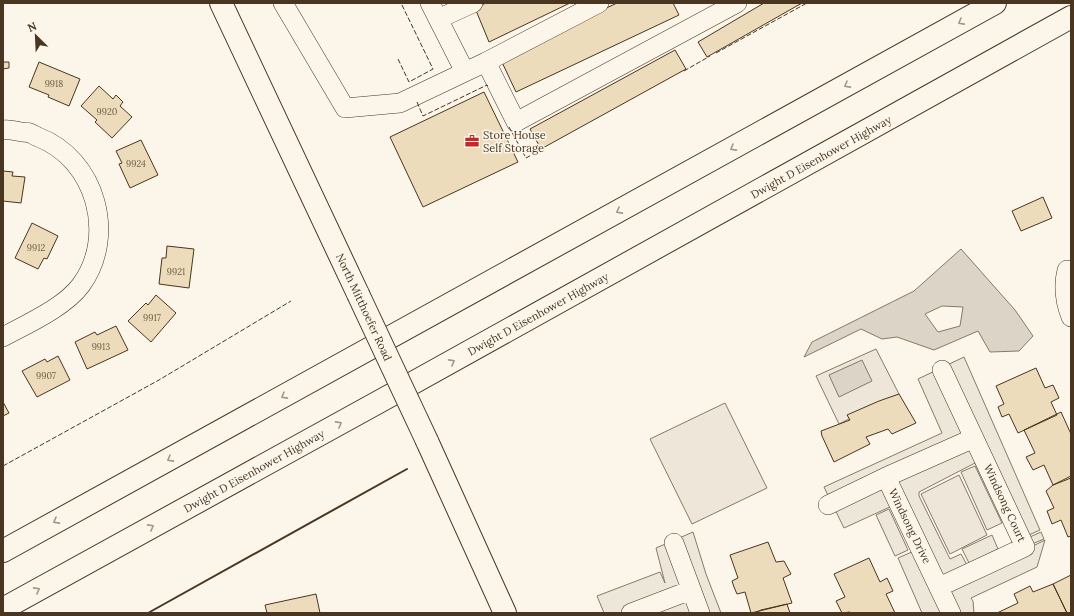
<svg xmlns="http://www.w3.org/2000/svg" width="1074" height="616" font-family="Lora,serif">
<rect width="100%" height="100%" fill="#fbf6e9"/>
<path fill="#ede6d9" stroke="#887966" d="M876,349l23,45 -60,30 -23,-48z
M725,403l42,85 -75,36 -42,-85z
M959,475l28,60 -37,19 -29,-60z"/>
<path fill="#ede7d9" stroke="#887966" d="M964,357l76,173 -27,12 -38,-79 -56,29v4l31,63 11,-5 6,11 74,-33 3,7 -12,5 1,2 12,-6 -8,27 -66,31 2,3 1,12h-52l-24,-55 16,-7 -22,-45 -48,22 -20,-41 118,-54 -24,-54z
M975,466l27,57 -15,7 -26,-58z
M889,509l19,41 -13,6 -19,-41z
M693,532l13,42 15,39h-117l-7,-17 63,-24 5,11 -9,-35z
M992,535l6,14 -29,14 -7,-14z"/>
<path fill="#dcd4c6" stroke="#887966" fill-rule="evenodd" d="M961,249l54,61 18,26 -14,15 -29,1 -12,-21 -44,19 -37,-13 -15,2 -21,-10 -57,28 8,-15 102,-51zM942,306l21,1 -3,19 -22,6 -13,-18z
M862,360l10,21 -33,16 -10,-22z"/>
<path fill="#ecdcbc" stroke="#4a3520" d="M486,3h84l-81,39 -14,-34z
M617,3h56l6,12 -163,77 -16,-34z
M764,3h38l-95,54 -9,-15z
M675,50l11,19 -145,80 -11,-20z
M3,62h6v6l-6,1z
M39,62l41,17 -11,27 -21,-9 1,-2 -20,-8z
M99,86l14,13 3,-4 7,7 -3,4 12,11 -20,21 -17,-16 2,-2 -16,-14z
M484,92l34,70 -95,45 -33,-70z
M141,140l17,35 -28,13 -11,-24 3,-1 -6,-12z
M3,171l10,1 -1,4 13,1 -4,26 -18,-2z
M1043,197l9,21 -31,13 -9,-20z
M32,223l26,13 -11,23 -3,-1 -6,11 -23,-11z
M167,246l27,3 -5,39 -30,-4 3,-26h4z
M156,295l20,18 -25,29 -23,-21 18,-18 2,2z
M116,326l12,24 -41,19 -12,-27 20,-10 2,3z
M58,356l12,24 -33,17 -15,-26 23,-12 2,3z
M1036,368l9,20 8,-3 6,13 -8,4 6,13 -39,18 -9,-19 -7,3 -4,-10 6,-3 -8,-18z
M899,394l17,29 -24,11 -4,-5 -22,8 4,7 -36,18 -12,-26 -1,-5 29,-11 -3,-5 32,-14z
M3,402l6,11 -6,3z
M1061,412l10,22v42l-18,9 -9,-20 -11,5 -7,-13 9,-4 -11,-23z
M1071,478v58l-3,1 -7,-17 -9,4 -5,-13 7,-3 -8,-17 7,-6z
M768,542l8,20 8,-1 7,13 -8,4 9,25 -41,10 -6,-21 -8,2 -3,-7 -2,-6 6,-3 -8,-23z
M869,558l11,24 7,-4 6,13 -7,3 9,19h-45v-1l-8,1 -6,-12 9,-4 -11,-23z
M1071,575v38h-4l-14,-29z
M1053,584l14,29h-70l21,-10 -4,-9 16,-8 3,6z
M316,594l4,19h-53l-2,-8z
M787,604l3,9h-35l6,-3z"/>
<g fill="none" stroke-linecap="round" stroke-linejoin="round">
<defs>
<path id="minor" d="M283,3l62,105 55,-5 86,-41 113,-59
M430,3l35,69
M438,19l35,-16
M486,62l30,60 221,-119
M3,130c7,-1 12,1 18,2 3,0 6,0 9,1 3,1 5,3 8,4 58,22 79,99 43,148 -16,22 -54,39 -78,52
M1067,270c-4,16 -2,32 4,47
M886,477l65,136
M828,505l58,-28 88,-39
M674,543l26,70
M939,587l86,-40 -83,-177
M631,613l60,-23"/>
<path id="major" d="M221,3l137,291
M427,441l78,172"/>
<path id="highway" d="M3,551l992,-548
M3,609l381,-210 687,-382"/>
</defs>
<use href="#minor" stroke="#4a3520" stroke-width="20"/>
<use href="#major" stroke="#4a3520" stroke-width="24"/>
<use href="#highway" stroke="#4a3520" stroke-width="24"/>
<use href="#minor" stroke="#fbf6e9" stroke-width="19"/>
<use href="#major" stroke="#fbf6e9" stroke-width="22"/>
<use href="#highway" stroke="#fbf6e9" stroke-width="22"/>
<defs>
<path id="major-bridge" d="M358,294l69,147"/>
</defs>
<use href="#major-bridge" stroke="#4a3520" stroke-width="24" stroke-linecap="butt"/>
<use href="#major-bridge" stroke="#fbf6e9" stroke-width="22"/>
<path stroke="#4a3520" stroke-width="1" stroke-dasharray="5 2" stroke-linecap="butt" d="M716,53l91,-50
M398,59l11,23 24,-13 -32,-66
M684,71l26,-15
M417,102l6,14 64,-31 1,1
M509,127l17,31 18,-10
M3,466l156,-86 132,-79"/>
<path stroke="#4a3520" stroke-width="2" d="M148,613l259,-144"/>
</g>
<defs><path id="oneway-chevron" d="M-2-3.5L2.5 0L-2 3.5" fill="none" stroke-width="1.6" stroke-linecap="round" stroke-linejoin="round"/></defs>
<g stroke="#a29684">
<use href="#oneway-chevron" transform="translate(961 22) rotate(151)"/>
<use href="#oneway-chevron" transform="translate(847 85) rotate(151)"/>
<use href="#oneway-chevron" transform="translate(733 148) rotate(151)"/>
<use href="#oneway-chevron" transform="translate(619 211) rotate(151)"/>
<use href="#oneway-chevron" transform="translate(452 362) rotate(-29)"/>
<use href="#oneway-chevron" transform="translate(284 396) rotate(151)"/>
<use href="#oneway-chevron" transform="translate(339 424) rotate(-29)"/>
<use href="#oneway-chevron" transform="translate(170 459) rotate(151)"/>
<use href="#oneway-chevron" transform="translate(56 521) rotate(151)"/>
<use href="#oneway-chevron" transform="translate(151 527) rotate(-29)"/>
<use href="#oneway-chevron" transform="translate(37 590) rotate(-29)"/>
</g>
<defs>
<symbol id="office-bare" viewBox="-9 -9 18 18"><path d="M-6-3h4V-5.5h4V-3h4V5H-6ZM-1-4.5V-3h2v-1.5ZM-6 0V1H6V0Z" fill="#c62828" stroke="#fbf6e9" stroke-width="2.5" paint-order="stroke"/></symbol>
</defs>
<g fill-rule="evenodd">
<use href="#office-bare" x="462" y="131" width="20" height="20"/>
</g>
<g text-anchor="middle" dominant-baseline="central" stroke-width="3" stroke-linejoin="round" paint-order="stroke">
<g font-size="9" fill="#725f47">
<text x="54" y="83">9918</text>
<text x="107" y="111">9920</text>
<text x="136" y="163">9924</text>
<text x="36" y="247">9912</text>
<text x="176" y="271">9921</text>
<text x="152" y="317">9917</text>
<text x="101" y="346">9913</text>
<text x="46" y="375">9907</text>
</g>
<g font-size="11" fill="#4a3520" stroke="#fbf6e9" text-anchor="start">
<text x="483" y="135">Store House<tspan x="483" dy="13">Self Storage</tspan></text>
</g>
<g font-size="11" fill="#4a3520" stroke="#fbf6e9">
<text transform="translate(821 157) rotate(-29)">Dwight D Eisenhower Highway</text>
<text transform="translate(364 307) rotate(65)">North Mitthoefer Road</text>
<text transform="translate(538 314) rotate(-29)">Dwight D Eisenhower Highway</text>
<text transform="translate(254 471) rotate(-29)">Dwight D Eisenhower Highway</text>
<text transform="translate(1005 503) rotate(65)">Windsong Court</text>
<text transform="translate(910 526) rotate(64)">Windsong Drive</text>
</g>
</g>
<rect width="1074" height="616" fill="none" stroke="#4a3520" stroke-width="8"/>
<g transform="translate(36 36) rotate(336)" stroke="#fbf6e9" stroke-width="3" paint-order="stroke">
<path d="M0-3L7 15L0 10L-7 15Z" fill="#4a3520"/>
<text y="-6" font-size="11" font-weight="bold" text-anchor="middle" fill="#4a3520">N</text>
</g>
</svg>
